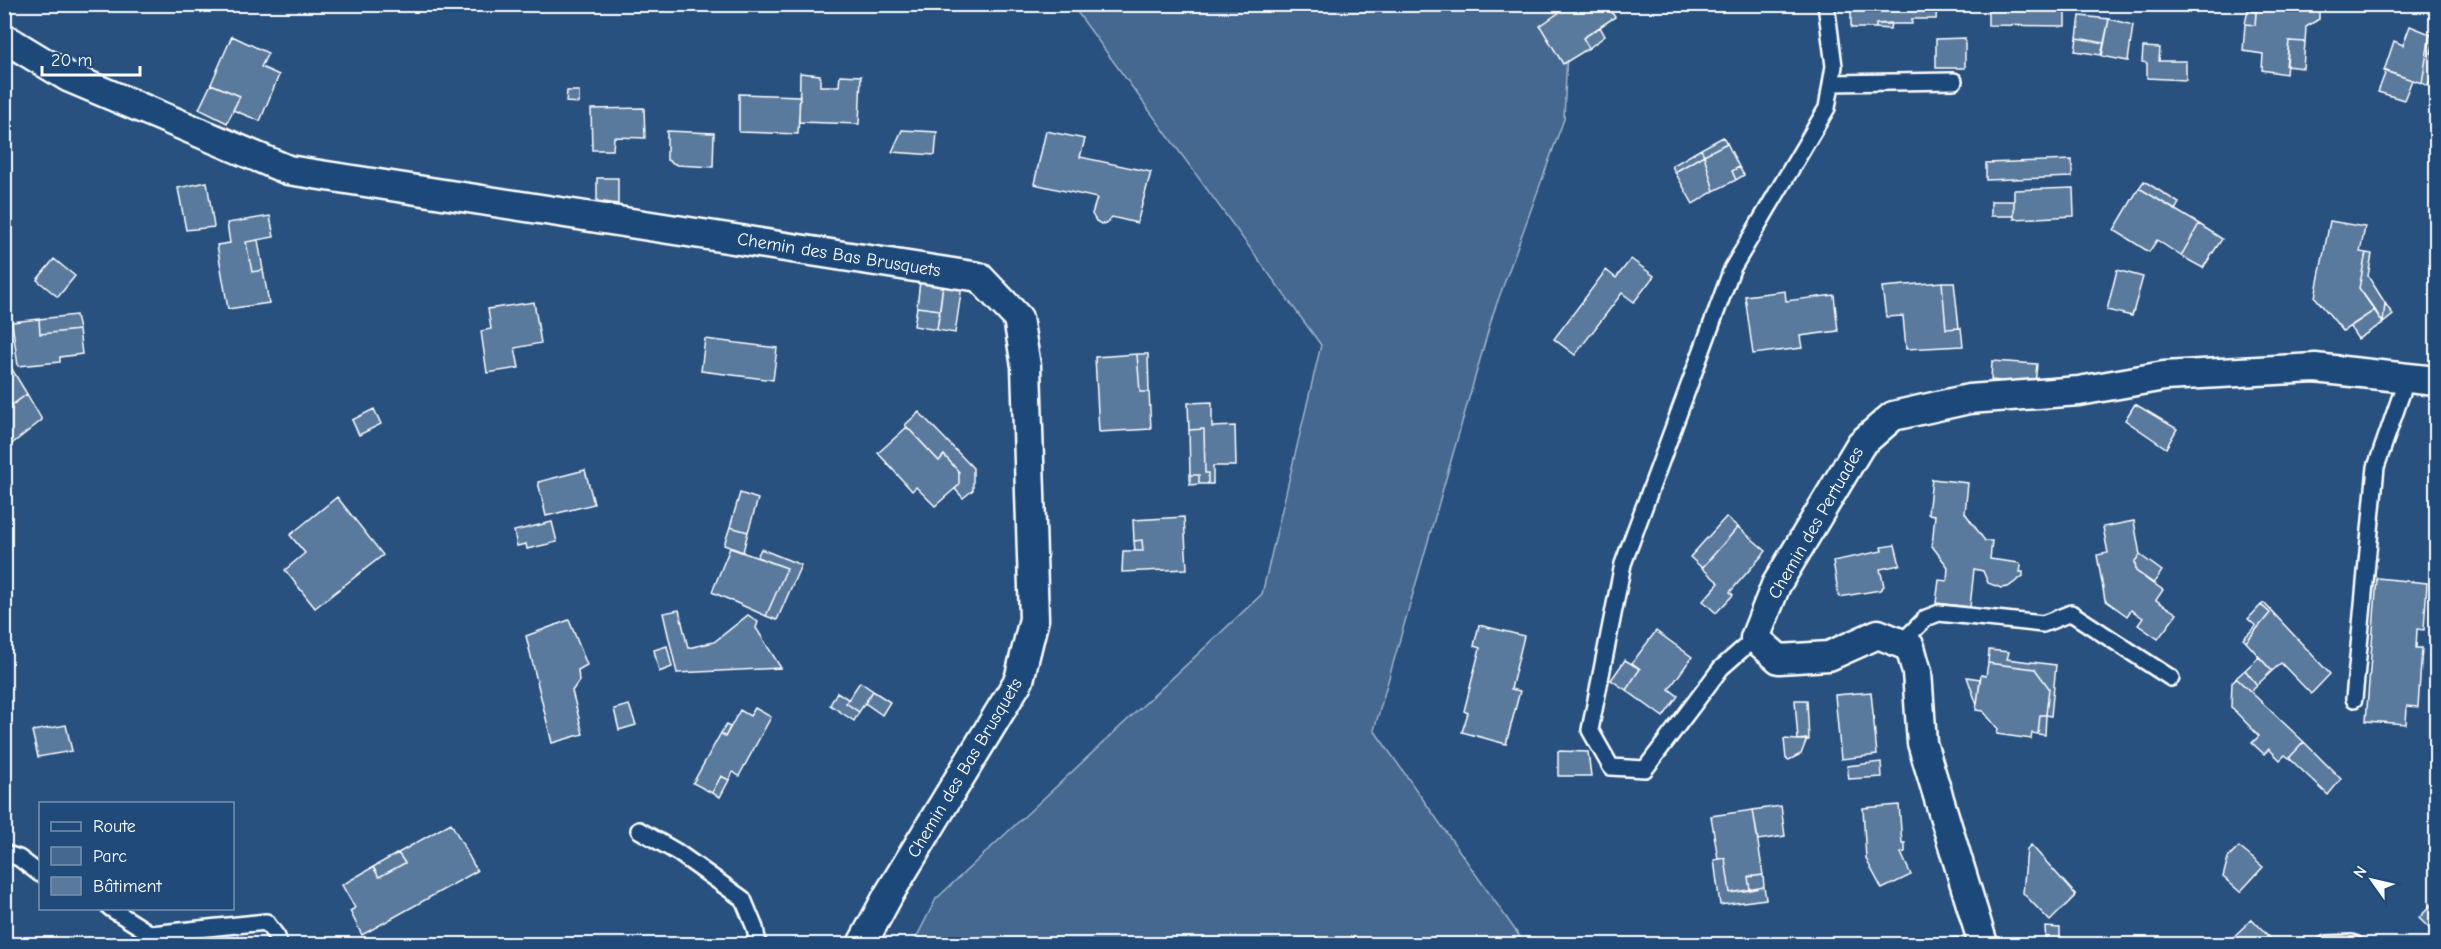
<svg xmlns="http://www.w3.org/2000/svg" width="2441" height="949" font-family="'Comic Neue',sans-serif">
<rect width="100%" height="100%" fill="#28517f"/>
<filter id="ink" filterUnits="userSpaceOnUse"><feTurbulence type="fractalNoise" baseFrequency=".0167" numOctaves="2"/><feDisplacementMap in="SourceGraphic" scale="12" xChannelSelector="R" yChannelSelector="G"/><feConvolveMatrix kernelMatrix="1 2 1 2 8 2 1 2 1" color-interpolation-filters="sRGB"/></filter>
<g filter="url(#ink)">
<path fill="#446890" stroke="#a2b4c8" stroke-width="1.5" d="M1072,5h497l-5,114 -71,195 -119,416 151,214h-612l23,-45 326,-305 59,-249z"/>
<path fill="#5a7a9d" stroke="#fff" stroke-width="1.5" d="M1562,4h44l9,13 -32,21 6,10 -26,16 -23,-38 24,-17z
M1851,4h86l-1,15h-24v5h-36v4h-25z
M1988,4h77v22l-77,-1z
M2257,4h58l4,4v11l-13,8 -1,15 -16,-1 -3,33 -24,-4 1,-16 -20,-3 2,-27 10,1z
M2248,10l8,2 -1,13 -10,-1z
M2080,16l29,3 -5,24 -27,-5z
M2109,19l24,6 -5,36 -26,-5z
M1891,23l-1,6 -14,-1v-4z
M2410,26l20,8 -8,49 -38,-12 10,-30 9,4z
M1600,27l5,9 -16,12 -6,-10z
M2430,34l6,2 -5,17 5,2v22l-4,-1 -4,10 -6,-3z
M232,36l36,17 -7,14 18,8 -19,46 -27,-11 7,-14 -29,-12z
M2436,37v18l-5,-2z
M1965,38v30h-29v-29z
M2077,38l27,5 -3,12 -26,-4z
M2289,41l16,1 -2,26 -17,-2z
M2143,47l17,1 -1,13h27v19l-39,-2v-15l-5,-1z
M2386,71l26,9 -8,20 -26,-8z
M800,73l20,2v11h19l1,-11 21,1 -2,48 -60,-2z
M211,84l29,12 -13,27 -28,-14z
M567,91h12v12l-13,-1z
M739,94l61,2 -2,38 -59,-2z
M644,108l1,30 -31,-1 -1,13h-21l-1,-41z
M902,130l35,2 -2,23 -43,-3z
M667,131l47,2 -1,34 -36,-2 -10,-5z
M1046,131l39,8 -5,18 71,15 -14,51 -25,-6 -5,6 -6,1 -5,-3 -4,-7 5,-16 -63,-14z
M1723,137l4,6 -23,12 -3,-6z
M1727,143l12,24 -7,4 4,9 -22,11 -10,-36z
M1701,149l3,6 -29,17 -3,-6z
M1704,155l10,36 -21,13 -18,-32z
M2072,160v17l-86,3v-17z
M1739,167l5,8 -8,5 -4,-9z
M597,178h21v26l-21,-3z
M2144,181l35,22 -4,7 -36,-22z
M207,182l7,45 -28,3 -8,-42z
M2073,188l1,28 -60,3v-29z
M2139,188l60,36 -18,32 -24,-16 -8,12 -35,-22z
M1991,201h23v15h-23z
M270,216l4,21 -28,5 6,30 11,-2 6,33 -41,6 -11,-64 13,-2 -3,-20z
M2330,221l35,6 -5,25 6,1 -7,35 16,22 -32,21 -28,-34z
M2199,224l23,15 -19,29 -22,-12z
M258,240l5,30 -11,2 -6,-30z
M2366,253l6,1 -4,22 17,27 -2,20 -24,-35z
M54,259l21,17 -17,21 -21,-17z
M1631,259l23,17 -20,26 -12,-9 -47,62 -21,-16 52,-69 10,8z
M2117,270l26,7 -11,39 -25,-6z
M920,281l23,3 -3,26 -23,-3z
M1942,282h12l5,46 -13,1z
M1942,282l4,47 15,-1 2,18 -57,3 -3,-33 -17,1 -4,-30z
M943,284l19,2 -7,47 -18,-3z
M1785,291l1,10 48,-6 4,36 -38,5 2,12 -49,6 -8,-58z
M534,302l7,41 -26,5 4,20 -32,5 -6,-42 10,-2 -3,-20z
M2385,303l8,12 -10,8z
M917,307l23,3 -3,20 -23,-4z
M2375,310l8,13 -25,16 -8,-12z
M76,315l3,15 -39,4 -1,-15z
M39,319l1,15 39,-4 3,24 -22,3v5l-42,4 -6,-44z
M705,339l72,9 -4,32 -72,-9z
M1137,354l3,38h9l2,37 -52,3 -4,-75z
M1137,354h11l1,38h-9z
M4,356l23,38 -23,17z
M1992,361l45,3 -2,20 -44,-4z
M27,394l15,26 -38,30v-39z
M1212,402v25l23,-1 1,40h-23v18h-5v-11h-3l-1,-44 -15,1 -1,-27z
M2135,404l42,25 -11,19 -41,-28z
M374,409l7,15 -22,11 -7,-15z
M919,412l54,56v22l-10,8 -8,-9 4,-4v-13l-15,-17 -5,6 -34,-36z
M907,427l32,34 5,-6 15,17v13l-24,21 -19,-19 -4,4 -34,-38z
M1204,429l1,44h3v11h-9v-9h-9l-1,-45z
M585,470l9,34 -48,12 -8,-34z
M1190,475h9v9l-9,1z
M1932,479l36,4 -3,30 20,28h7l-2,18 29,4 2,3 -1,6h3v4l-15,11 -7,1 -13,-5 -5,-12 -9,-2 -4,38 -34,-4 3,-23 8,1 1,-14 -16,-21 3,-31 -7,-1z
M740,493l18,6 -10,33 -18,-5z
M337,497l46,58 -68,53 -30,-38 20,-17 -15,-18z
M1184,517l3,52 -65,3 1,-21h20l-1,-11 -8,1 -1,-21z
M1726,517l12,10 -36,41 -12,-11z
M2134,521l6,34 -5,6 1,10 27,19 -7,10 21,14 -19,25 -20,-14 5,-7 -12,-8 -4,6 -22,-16 -8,-45 11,-2 -5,-26z
M552,522l5,20 -30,7 -1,-5 -9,2 -3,-15z
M730,527l18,5 -5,20 -19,-7z
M1738,527l28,24 -36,41 3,3 -17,18 -13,-12 16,-18 -17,-15z
M1142,540l1,11h-8l-1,-10z
M1895,545l5,20 -20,4 4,17 -4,4 -41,7 -6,-36 49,-10 -1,-4z
M730,548l57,20 -21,48 -54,-24z
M761,549l40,16 -24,55 -11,-4 21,-48 -30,-11z
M2140,555l22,16 -9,13 -17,-13 -1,-10z
M2377,578l50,5 -3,47 -7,-1 -1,19h6l-4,59 -11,-1 -1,18 -40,-3z
M2264,603l66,71 -19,20 -30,-31 -9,8 -26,-29 24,-29 -9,-8z
M2261,605l9,8 -24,29 -3,-3 13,-13 -8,-7z
M679,610l9,38 26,-6 34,-27 10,7 -2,6 25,40 -104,5 -14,-60z
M569,620l18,45 -9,5 1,11 -7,10 11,43 -31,9 -26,-107z
M1479,625l45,11 -13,53 9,2 -14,53 -44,-12 6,-19 -4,-2 16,-63 -6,-2z
M1656,631l36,26 -23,32 9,7 -15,21 -37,-27 14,-21 -8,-6z
M667,646l5,21 -13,5 -5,-22z
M1989,650l20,2 -2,7 49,6 -5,51 -5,-1 3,-27 -14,-19 -47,-6z
M2259,657l13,14 -15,14 -12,-15z
M1625,660l15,9 -14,21 -15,-10z
M1988,663l47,6 14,19 -3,27h-6l-2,19 -6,-1 -1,6 -34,-5 1,-5 -15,-18 -7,-1 5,-35 5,1z
M2245,670l12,15 -7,6 -14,-13z
M1967,677l13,2 -3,26z
M2236,678l68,64 -15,16 -4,-3 -5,5 -11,-11 -5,5 -12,-11 7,-7 -28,-29 1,-25z
M860,682l13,9 -14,21 -13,-9z
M873,691l17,11 -8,13 -17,-12z
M837,692l11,7 -2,4 13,9 -5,9 -24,-16z
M1871,692l6,63 -36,4 -6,-64z
M1795,700h12l2,40h-11z
M629,705l7,20 -17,5 -5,-21z
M755,708l16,9 -32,59 -6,-4 -4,8 -8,-4 -9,17 -19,-10 28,-50 4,4 15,-27 10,6z
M2040,715h6l-1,20 -7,-1z
M66,725l6,26 -34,6 -6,-26z
M726,725l4,2 -5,10 -4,-4z
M1784,739l14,1 9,-1 -6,15 -12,6 -3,-1z
M2304,742l37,37 -13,16 -39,-37z
M1558,751l30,1 3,24h-33z
M1881,762l1,15 -33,2 -2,-13z
M721,776l8,4 -9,17 -8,-4z
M1899,805l3,38h3v9l-4,1 10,22 -29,14 -16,-30 -3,-51z
M1781,806l4,30 -27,4 -5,-30z
M1753,810l10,65 -15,2 2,13 -20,3 -5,-35 -7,1 -7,-43z
M451,823l26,48 -115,64 -12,-24 5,-3 -13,-23 31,-18 6,10 26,-14 -7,-10z
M2031,845l45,50 -26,26 -27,-28 4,-44z
M2239,847l24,20 -23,25 -17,-15 5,-19z
M398,853l7,10 -26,14 -6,-10z
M1725,858l5,35 34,-6 2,12 -46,6 -6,-45z
M1763,875l1,12 -14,3 -2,-13z
M2436,900v35l-17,-17z
M2252,919l24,25h-50z
M2045,927l15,1v14h-14z
M1966,937l1,7h-58v-2z"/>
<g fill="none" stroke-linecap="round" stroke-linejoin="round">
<defs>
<path id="lane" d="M1832,83l122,-2
M1755,638l-34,30 -76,101 -34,-2 -21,-37 33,-166 109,-295 95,-161 7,-42 -8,-62
M1901,643l25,-25 13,-5 104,11 28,-11 100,65
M2354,699l22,-232 31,-89
M639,830l38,22 66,47 12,29 3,16
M4,853l15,5 21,16
M110,908l41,26 115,-12 11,15 2,7
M2326,944l26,-1 3,1"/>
<path id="street" d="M4,38l64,39 220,93 691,107 39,41 8,48 8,253 -15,61 -130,214 -27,50
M1983,944l-61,-201 -5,-71 -7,-25 -32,-13 -49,22 -50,3 -24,-21 21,-53 85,-141 32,-28 76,-17 110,-8 85,-15 151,-8 121,13"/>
</defs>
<use href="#lane" stroke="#fff" stroke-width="20"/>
<use href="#street" stroke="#fff" stroke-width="33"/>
<use href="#lane" stroke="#1f4a7a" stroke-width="15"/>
<use href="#street" stroke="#1f4a7a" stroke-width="28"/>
</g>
</g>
<g text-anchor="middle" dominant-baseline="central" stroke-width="4.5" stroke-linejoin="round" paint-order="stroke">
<g font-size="18" fill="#fff" stroke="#1f4a7a">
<text transform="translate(839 255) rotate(9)">Chemin des Bas Brusquets</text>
<text transform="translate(1816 523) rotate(-60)">Chemin des Pertuades</text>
<text transform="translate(965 768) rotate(-59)">Chemin des Bas Brusquets</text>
</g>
</g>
<rect width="2441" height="949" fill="none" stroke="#1f4a7a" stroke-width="24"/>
<rect x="12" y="12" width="2417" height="925" fill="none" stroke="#fff" stroke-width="2" filter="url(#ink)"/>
<rect x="39" y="802" width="195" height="108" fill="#1f4a7a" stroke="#7992af" stroke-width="1.5"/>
<rect x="51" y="822" width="30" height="9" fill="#1f4a7a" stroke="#7992af" stroke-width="1.5"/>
<text x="93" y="832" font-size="18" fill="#ffffff">Route</text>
<rect x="51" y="847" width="30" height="18" fill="#446890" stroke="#7992af" stroke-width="1.5"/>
<text x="93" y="862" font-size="18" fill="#ffffff">Parc</text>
<rect x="51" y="877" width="30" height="18" fill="#5a7a9d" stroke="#7992af" stroke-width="1.5"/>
<text x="93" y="892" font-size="18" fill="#ffffff">Bâtiment</text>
<g transform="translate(2372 880) rotate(304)" stroke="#1f4a7a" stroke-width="4.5" paint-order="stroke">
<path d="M0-4.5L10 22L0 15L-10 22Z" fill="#ffffff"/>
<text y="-9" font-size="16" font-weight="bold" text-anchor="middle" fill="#ffffff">N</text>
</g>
<path d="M42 66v9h98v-9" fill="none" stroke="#ffffff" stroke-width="3"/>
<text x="51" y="66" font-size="18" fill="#ffffff" stroke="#1f4a7a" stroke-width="4.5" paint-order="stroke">20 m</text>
</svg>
